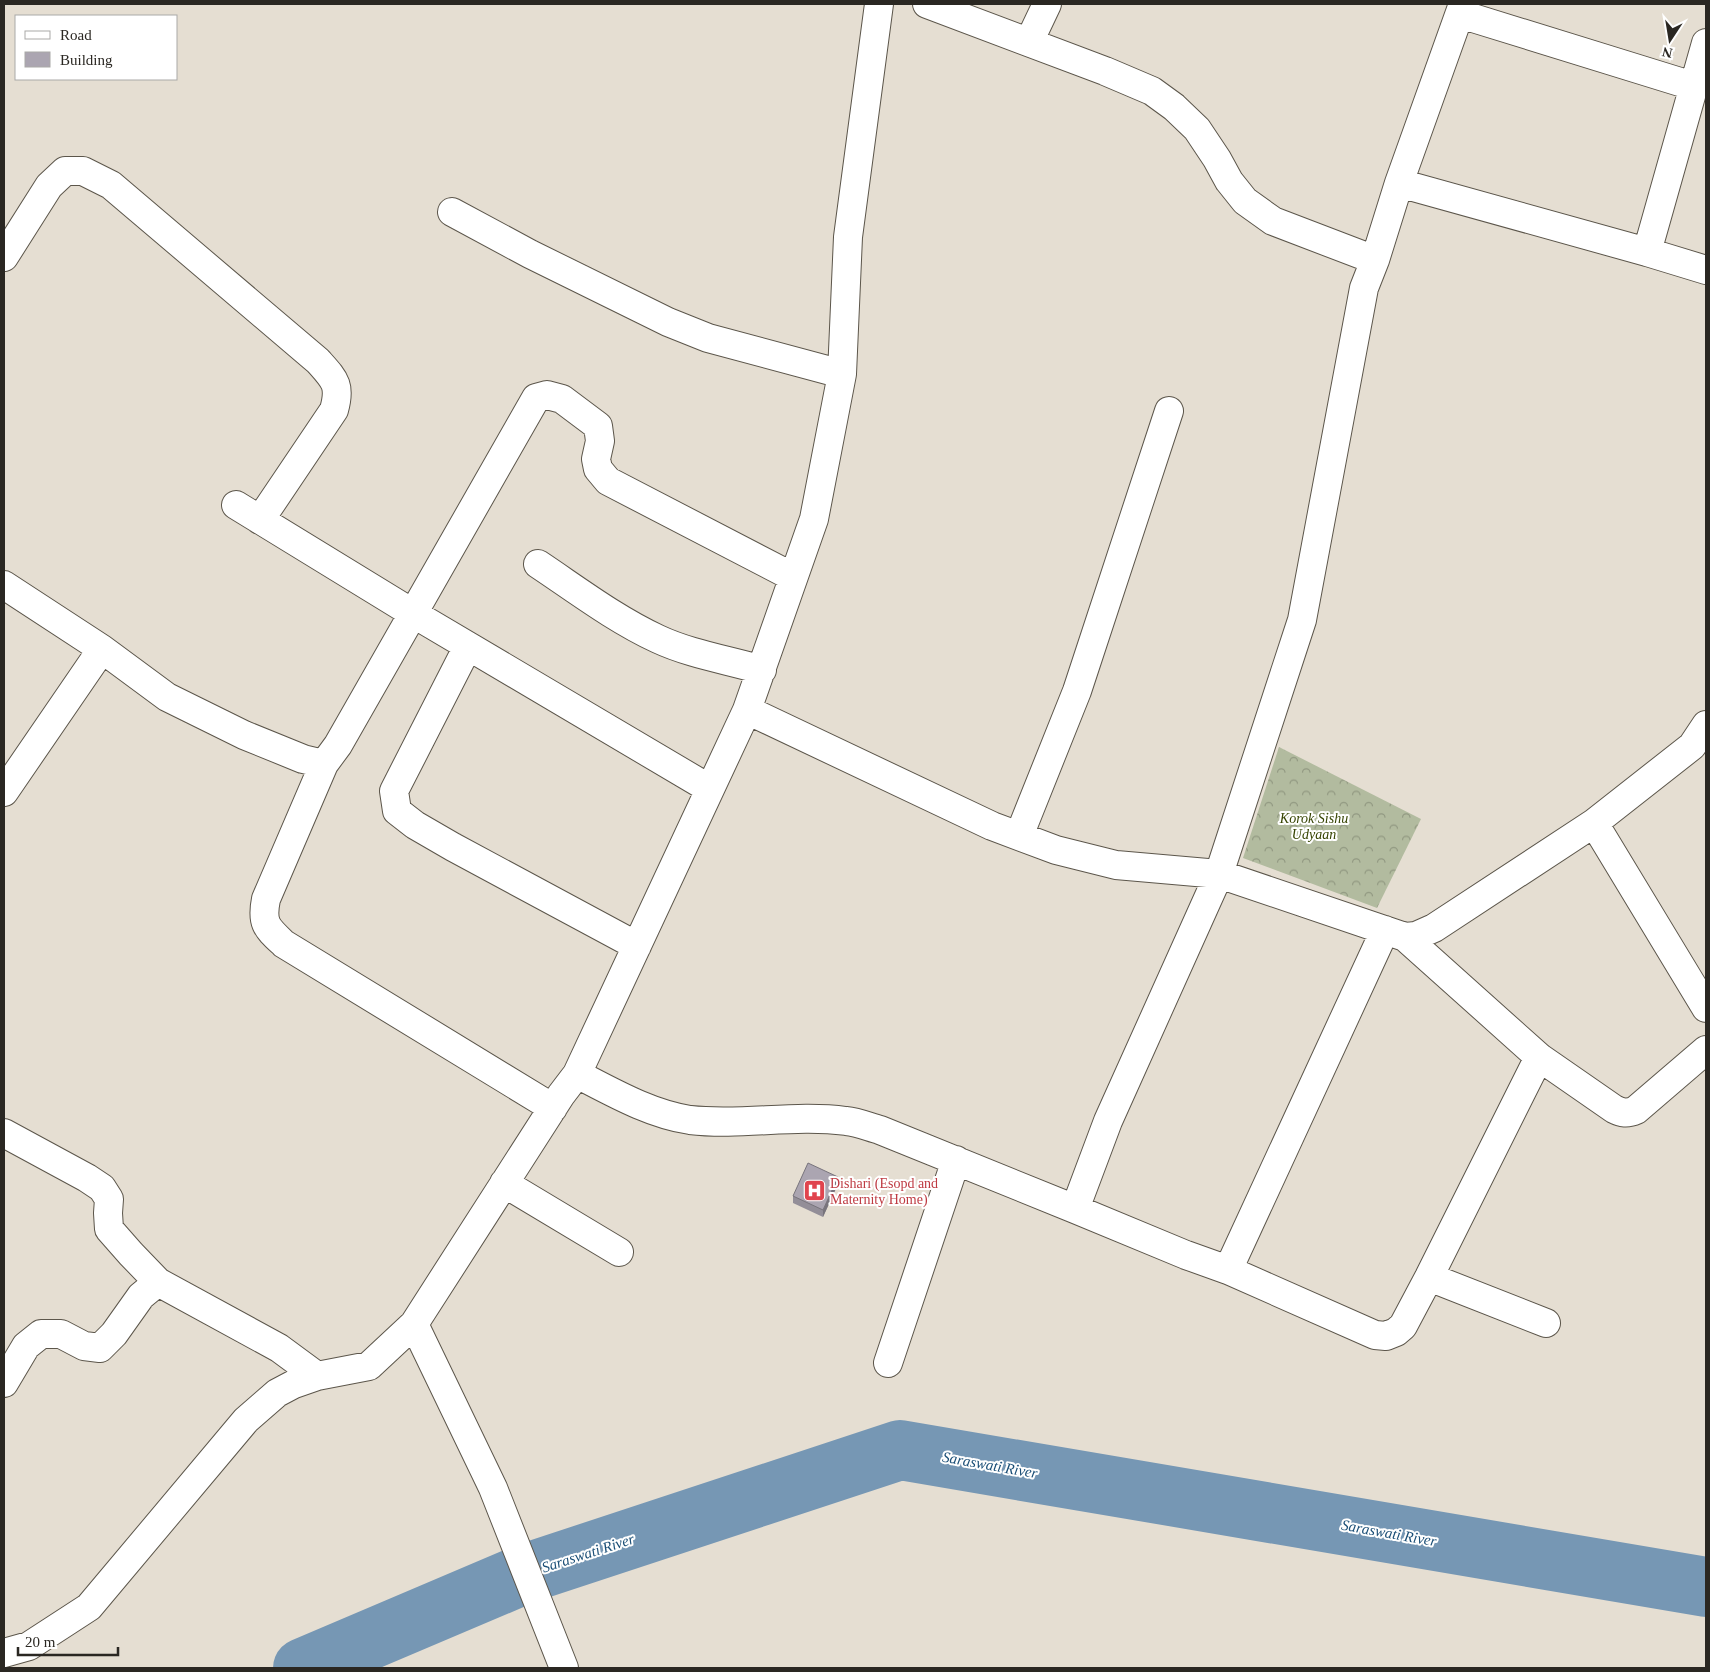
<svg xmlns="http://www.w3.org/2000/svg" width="1710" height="1672" font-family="Georgia,serif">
<defs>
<pattern id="forest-crowns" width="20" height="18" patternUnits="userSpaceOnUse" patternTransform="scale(1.25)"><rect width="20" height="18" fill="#b2bb9f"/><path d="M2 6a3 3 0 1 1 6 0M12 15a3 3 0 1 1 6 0" fill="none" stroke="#919881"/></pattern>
</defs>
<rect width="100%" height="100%" fill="#e5ded2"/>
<path fill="url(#forest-crowns)" d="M1279,747l142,72 -44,89 -134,-50z"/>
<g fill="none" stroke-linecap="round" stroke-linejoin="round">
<path stroke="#7697b4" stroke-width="60" d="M303,1668l224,-95 373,-123 806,137"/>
<defs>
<path id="minor" d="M927,4l178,67 47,20 22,16 23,22 20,30 12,22 16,20 28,20 102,39
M1460,14l233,72
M1029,42l18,-38
M1399,183l248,69 59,18
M452,212l78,42 138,68 40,16 134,36
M1647,252l59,-209
M4,257l45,-71 16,-15h18l28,14 207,176c17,19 23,24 16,49l-74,110
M236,505l178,109 296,175
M538,564c39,26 77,55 120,75 32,15 70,21 104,31
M4,585l98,64 65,48 77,38 59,24 21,5 14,-19 198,-347 11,-3 15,4 36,27 2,15 -4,18 2,10 10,12 185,96
M468,646l-74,145 3,20 18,14 38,22 184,99
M747,710l245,116 64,24 60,15 103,9 186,63 11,-1 18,-8 160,-105 98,-77 14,-21
M324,764l-58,135c-5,25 1,29 18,45l269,164
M4,792l98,-143
M1594,823l112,185
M1019,836l58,-145 92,-280
M1405,937l134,120 75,52c8,4 13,5 22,1l70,-60
M577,1074c35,18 73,40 113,46 52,6 104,-6 156,1 12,1 23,6 34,9l195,79 111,46 42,15 147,65 11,1 10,-4 7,-6 26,-49 110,-220
M4,1133l83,45 15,10 7,11 -1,14 1,16 22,25 27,28 121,66 38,28
M504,1183l115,69
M1075,1209l33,-88 111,-247 83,-254 62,-332 11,-28 24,-77 64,-179
M1228,1270l157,-340
M1429,1277l117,46
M414,1324l79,164 71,180
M888,1363l68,-203
M4,1383l22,-37 15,-12h20l23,12 16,2 14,-14 27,-38 17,-14
M4,1653l25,-7 60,-39 157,-187 31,-27 17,-9 23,-8 52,-10 45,-42 147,-229 16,-21 170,-364 67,-191 28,-145 6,-137 31,-233"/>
</defs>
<use href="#minor" stroke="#5c564b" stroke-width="30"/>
<use href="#minor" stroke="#fff" stroke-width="28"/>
</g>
<path fill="#938e98" d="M838,1184l-15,33 -30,-14v-7z"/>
<path fill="#78747c" d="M838,1177v7l-15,33v-7z"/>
<path fill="#aba5b1" stroke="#78747c" d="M808,1163l30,14 -15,33 -30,-14z"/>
<defs>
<symbol id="hospital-square" viewBox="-11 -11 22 22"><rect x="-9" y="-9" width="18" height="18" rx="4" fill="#e0444e" stroke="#fff"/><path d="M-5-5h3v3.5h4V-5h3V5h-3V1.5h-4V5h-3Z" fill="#fff"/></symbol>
</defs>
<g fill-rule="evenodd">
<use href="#hospital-square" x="802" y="1178" width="25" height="25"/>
</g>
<g text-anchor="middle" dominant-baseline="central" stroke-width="4" stroke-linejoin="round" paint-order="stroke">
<g font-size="14" font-style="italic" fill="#354300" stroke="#fff">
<text x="1314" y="818">Korok Sishu<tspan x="1314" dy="16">Udyaan</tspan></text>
</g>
<g font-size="14" fill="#be3a42" stroke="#fff" text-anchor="start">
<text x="830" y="1183">Dishari (Esopd and<tspan x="830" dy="16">Maternity Home)</tspan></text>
</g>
<g font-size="15" font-style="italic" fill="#1b4f77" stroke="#fff">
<text transform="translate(990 1465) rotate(10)">Saraswati River</text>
<text transform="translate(1389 1533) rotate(10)">Saraswati River</text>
<text transform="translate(588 1553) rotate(-18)">Saraswati River</text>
</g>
</g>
<rect width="1710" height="1672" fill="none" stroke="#2a2722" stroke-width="10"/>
<rect x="15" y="15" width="162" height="65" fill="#ffffff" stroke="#aaa9a7"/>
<rect x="25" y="31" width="25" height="8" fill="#ffffff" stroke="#aaa9a7"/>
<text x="60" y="40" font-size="15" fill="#2a2722">Road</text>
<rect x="25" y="52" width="25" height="15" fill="#aba5b1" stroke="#aaa9a7"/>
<text x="60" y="65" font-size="15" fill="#2a2722">Building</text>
<g transform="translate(1670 40) rotate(192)" stroke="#ffffff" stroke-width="4" paint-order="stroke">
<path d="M0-4L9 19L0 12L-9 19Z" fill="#2a2722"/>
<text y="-8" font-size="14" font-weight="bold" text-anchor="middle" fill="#2a2722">N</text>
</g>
<path d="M18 1647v8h100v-8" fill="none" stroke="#2a2722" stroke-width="2.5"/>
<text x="25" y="1647" font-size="15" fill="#2a2722" stroke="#ffffff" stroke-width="4" paint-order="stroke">20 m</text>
</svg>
